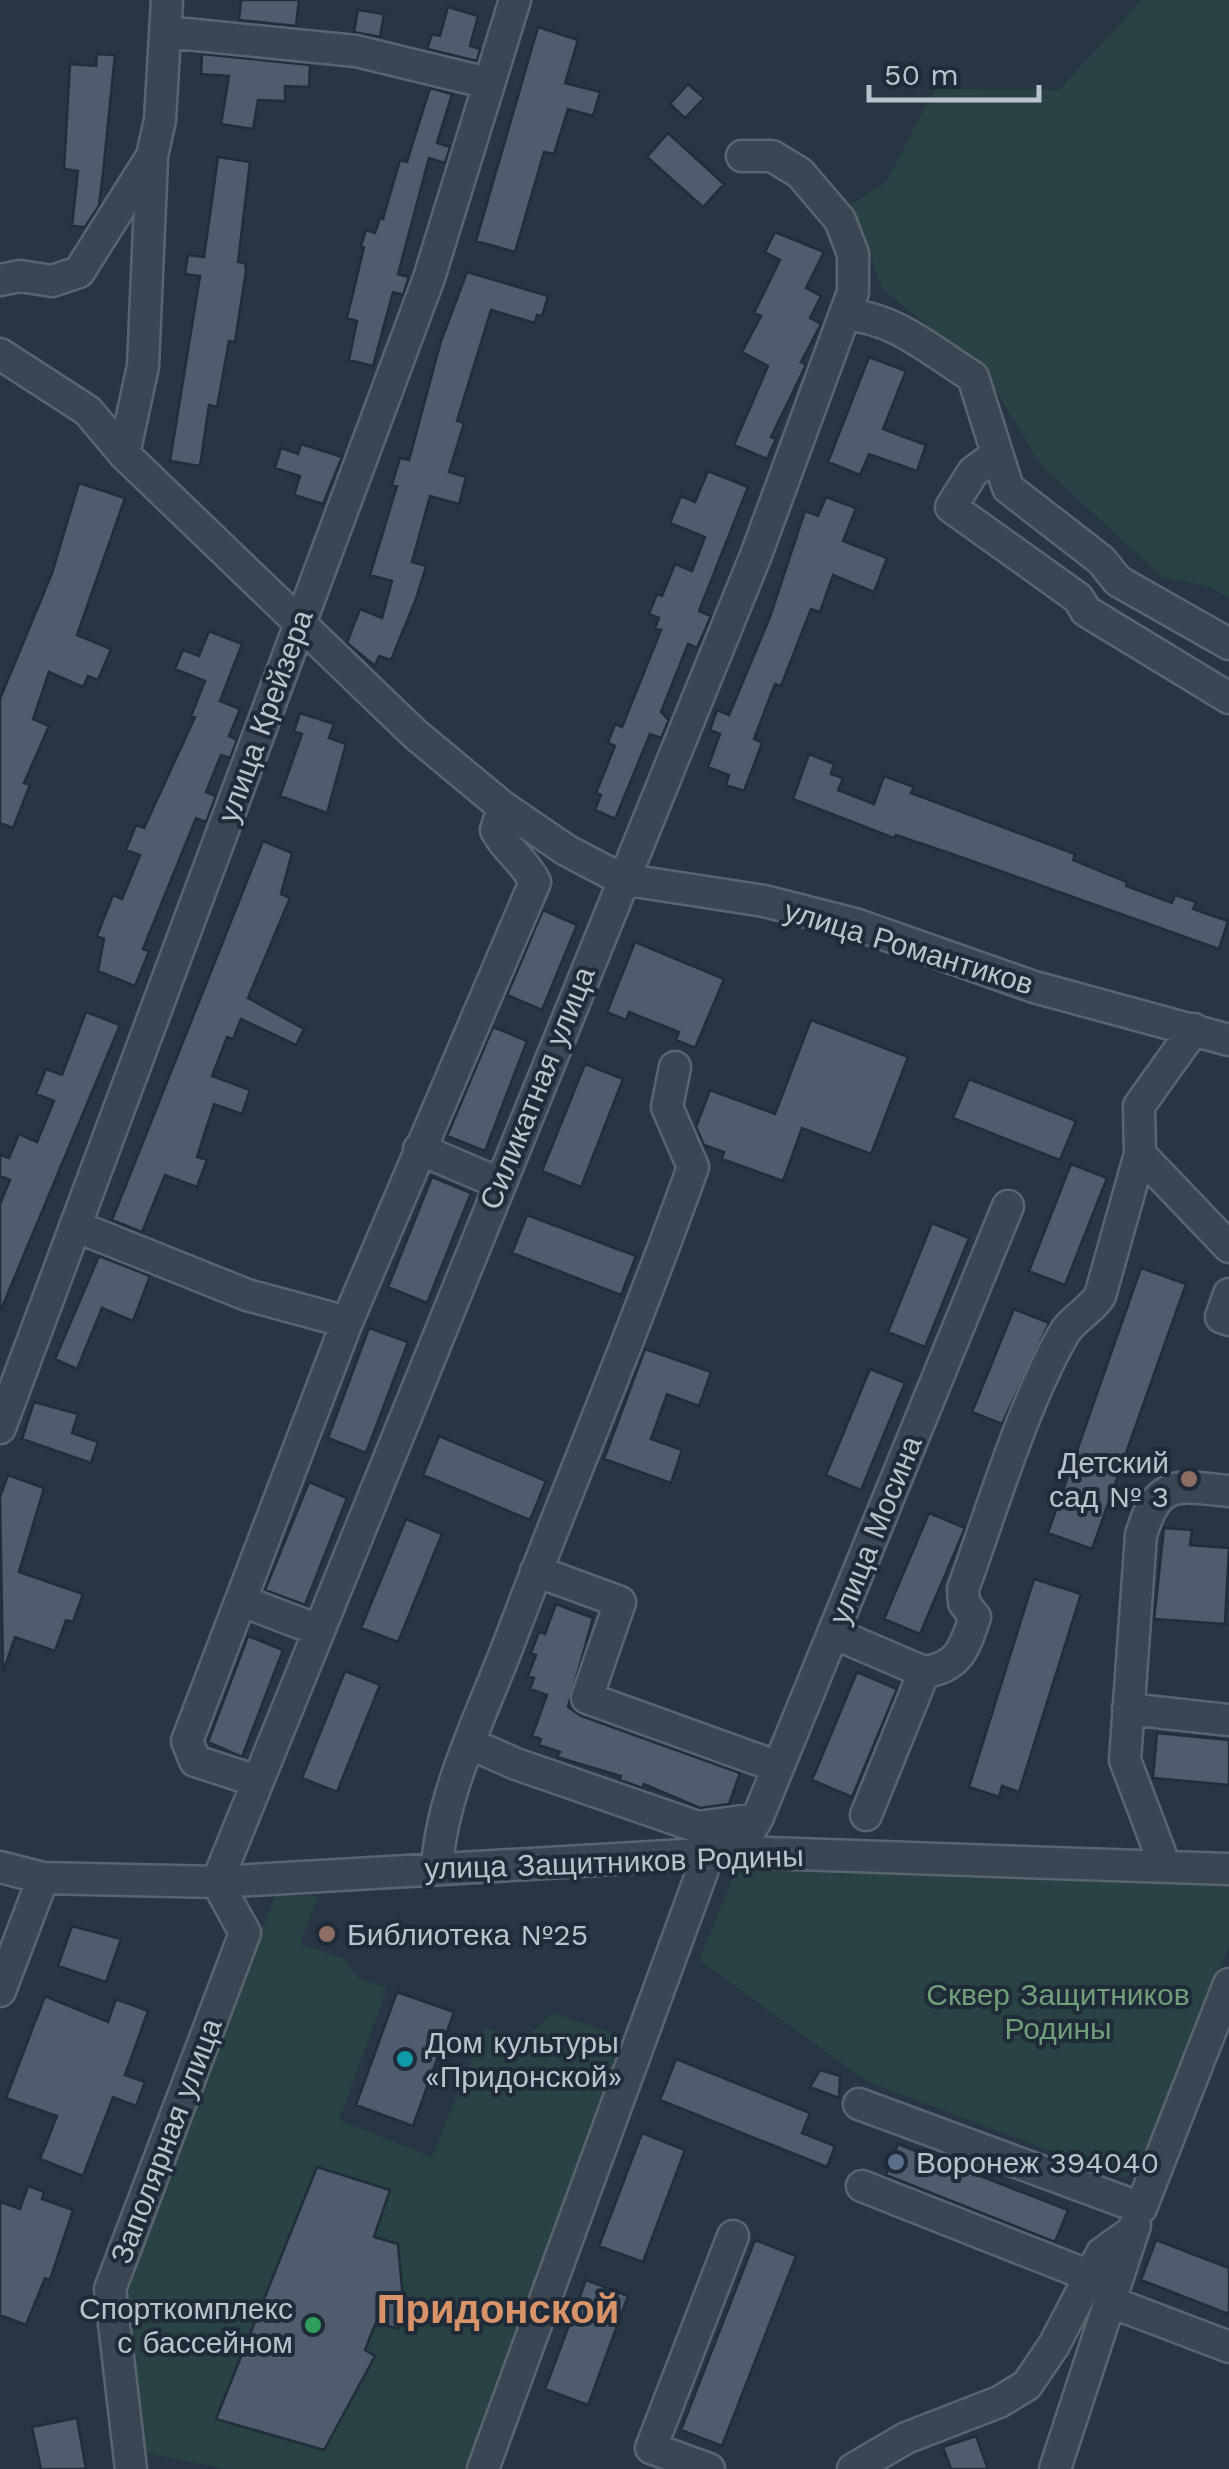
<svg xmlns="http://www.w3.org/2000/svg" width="1229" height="2469" font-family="'Work Sans',sans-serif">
<rect width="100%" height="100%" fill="#273544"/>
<path fill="#294345" d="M1142,0h87v598l-21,-12 -46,-9 -122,-113 -54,-90 -103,-85 -33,-84 36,-23 49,-93 124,1z
M737,1868l492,16v62l-89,224 -19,8 -255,-97 -167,-121z
M276,1895l42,1 -18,48 44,15 14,19 29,10 -48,132 93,37 52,-129c31,10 47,12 67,-15l64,21 3,14 -144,421h-248l-80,-16 -27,-171z"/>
<path fill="#4e5c6d" stroke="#222d3b" stroke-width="2.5" d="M241,0h58l-3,26 -57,-6z
M448,7l30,9 -8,30 10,3 -3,12 -50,-12 5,-15 8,2z
M358,10l26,4 -4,23 -26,-5z
M538,27l40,13 -13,43 35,9 -7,24 -25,-7 -14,45 -10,-2 -29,100 -39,-11z
M97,54l18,1 -12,118 -4,33 -14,21 -13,-1 6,-55 -14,-2 6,-105 26,2z
M202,54l108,11 -1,22 -24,-1v15l-27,-1 -5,29 -32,-5 8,-48 -28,-2z
M688,84l16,14 -19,20 -15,-14z
M430,88l22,6 -15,49 13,4 -5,16 -16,-5 -31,116 11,3 -6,18 -10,-3 -20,74 -24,-6 8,-39 -10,-3 17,-71 -3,-1 5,-16 9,3 5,-15 3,1 17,-59 7,2z
M668,133l56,51 -21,23 -56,-50z
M218,157l32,5 -12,100 7,1 1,8 -11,71 -6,-1 -12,66 -8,-2 -9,61 -30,-5 30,-185 -15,-2 3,-19 16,2z
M775,232l49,20 -18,36 15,8 -11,22 11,6 -20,38 5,3 -35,72 5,2 -9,20 -33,-14 34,-79 -26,-14 19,-36 -7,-3 26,-53 -15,-8z
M467,272l81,24 -6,20 -5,-1 -2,8 -44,-13 -34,111 7,2 -15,49 17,5 -7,27 -29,-8 -18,66 14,4 -10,33 -25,61 -12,-4 -4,10 -28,-23 13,-34 22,9 10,-37 -22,-6 27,-89 -5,-1 8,-27 9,2 32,-119z
M869,357l37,14 -23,58 43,16 -9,26 -48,-17 -9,21 -32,-13z
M301,444l41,13 -19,47 -29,-9 6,-19 -25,-8 6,-20 17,6z
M708,471l40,16 -49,124 12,5 -14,32 -9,-4 -27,68 8,8 -8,18 -11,-4 -35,85 -20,-9 6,-15 -5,-2 19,-47 -7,-3 7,-19 7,3 39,-97 -6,-2 4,-10 -10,-4 8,-20 5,2 13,-32 17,7 13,-34 -35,-14 11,-27 14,6z
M79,483l46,15 -48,137 34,14 -13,31 -10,-4 -5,11 -34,-15 -16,47 16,7 -25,57 6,2 -17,43 -13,-5v-124l52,-126z
M826,497l30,11 -13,33 44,17 -13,34 -41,-17 -13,37 -9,-3 -30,77 -6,-2 -21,55 8,4 -18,48 -18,-6 3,-10 -21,-8 12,-33 -10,-4 7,-20 12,5 41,-98 35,-106 13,5z
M209,631l33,13 -22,57 20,8 -11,27 8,4 -7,18 -9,-3 -15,37 10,4 -10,26 -10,-4 -53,131 6,2 -14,35 -37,-15 6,-32 -7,-3 16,-41 9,4 18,-44 -14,-5 10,-25 8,3 51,-111 -4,-1 14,-35 -30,-12 8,-19 16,6z
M300,713l34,11 -5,14 17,6 -19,69 -47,-17 22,-62 -8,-3z
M809,754l25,10 -3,10 12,4 -5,12 36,14 10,-28 30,11 -3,6 164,61 -2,6 54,22 -1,4 46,17 3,-8 21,7 -3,7 35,12 -9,28 -261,-93 -62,-21 -2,3 -101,-39z
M263,841l29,12 -11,41 9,4 -42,100 56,31 -8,16 -55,-26 -8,20 -6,-2 -15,39 38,14 -8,24 -28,-10 -17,53 10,3 -10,27 -32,-12 -23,57 -30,-12z
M543,910l34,15 -35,85 -35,-15z
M635,942l89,37 -29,69 -19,-8 3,-8 -50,-20 -3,8 -19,-8z
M86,1012l34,13 -120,287v-108l10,-24 -10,-4v-21l9,3 10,-24 18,8 17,-41 -18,-7 10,-25 16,6z
M811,1020l97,37 -37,97 -69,-26 -19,53 -61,-22 2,-7 -20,-7 -8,-18 14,-37 65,24z
M493,1027l34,14 -42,110 -38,-15z
M585,1064l38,15 -42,108 -39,-16z
M969,1079l107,42 -16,39 -107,-42z
M1071,1164l36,14 -42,107 -36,-14z
M432,1177l39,16 -44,110 -39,-16z
M527,1215l109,41 -15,39 -109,-42z
M932,1223l37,15 -44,109 -37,-15z
M99,1256l51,20 -17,45 -31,-13 -25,61 -22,-10z
M1141,1268l45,16 -94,265 -44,-16z
M1014,1309l35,14 -47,101 -30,-12z
M369,1328l39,14 -42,111 -38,-15z
M645,1349l66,23 -12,34 -32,-12 -16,45 31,11 -11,33 -67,-24z
M870,1369l35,14 -44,107 -35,-15z
M34,1402l44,12 -6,19 26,9 -7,21 -69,-24z
M439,1436l107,45 -16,39 -107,-45z
M8,1475l36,13 -25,84 64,22 -10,28 -7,-2 -11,31 -40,-14 -12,35 -3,-175z
M309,1482l38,16 -42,107 -40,-15z
M929,1513l36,15 -45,106 -36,-15z
M406,1519l36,15 -44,108 -37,-14z
M1164,1528l28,2 -2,15 39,3 -4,76 -71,-5z
M1034,1579l47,15 -62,198 -17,-6 -3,11 -30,-10z
M556,1604l37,14 -25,89 13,9 159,57 -11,31 -29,4 -56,-24 -2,4 -22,-8 1,-4 -64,-19 3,-5 -21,-7 2,-6 -9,-3 15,-41 -17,-6 4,-11 -6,-2 8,-21 -5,-2 8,-21 6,2z
M248,1636l35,14 -41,107 -34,-15z
M345,1671l35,14 -43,107 -35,-14z
M857,1672l40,17 -45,108 -40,-17z
M1157,1733l72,7v45l-76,-7z
M72,1926l49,13 -15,43 -48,-16z
M397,1992l57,20 -41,114 -57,-21z
M45,1996l63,26 8,-23 32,12 -23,64 20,7 -9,24 -23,-9 -30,79 -43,-17 17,-43 -51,-18z
M676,2059l134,54 -8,20 33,13 -8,21 -167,-67z
M820,2070l20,6 -1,22 -29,-11z
M642,2133l43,17 -42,112 -44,-16z
M898,2144l170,66 -13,32 -169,-67z
M317,2167l73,23 -16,47 24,7 6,67 -6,18 -22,-7 -11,28 10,6 -51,94 -108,-31z
M28,2186l16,6 -2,7 31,11 -23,70 -5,-2 -19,47 -26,-10v-113l20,7z
M755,2240l41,16 -74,190 -41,-16z
M1156,2240l73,28v46l-88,-34z
M586,2280l42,16 -40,109 -43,-16z
M77,2418l9,51h-45l-9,-42z
M976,2436l12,33h-37l-8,-22z"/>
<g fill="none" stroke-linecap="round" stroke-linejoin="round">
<defs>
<path id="minor" d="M166,32l190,19 132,32
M0,280l20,-4 32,5 27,-9 73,-116 8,-36 7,-120
M845,315c48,1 88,37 128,62l35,111 93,72 17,21 111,63
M0,354l88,57 36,43 291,280 88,73 63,43 55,29 143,22 91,23 179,63 195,53
M124,454l19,-88 9,-207
M996,455l-23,17 -22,35 127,91 8,13 143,87
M419,1149l80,34
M1140,1154l89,93
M75,1226l172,69 100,27
M1229,1294l-8,23 8,3
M0,1428l429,-1150 86,-278
M536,1571l84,31 -33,96 191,69
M242,1601l76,29
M833,1633l91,39 -58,143
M924,1672c35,-4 41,-25 51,-55l-11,-14 -1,-14c29,-79 59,-182 100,-254 8,-15 27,-24 37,-39l40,-142 -1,-48 55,-77
M1128,1709l101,11
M471,1744l45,20 182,63 59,-8
M257,1781l-62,-20 -8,-20 160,-419 188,-440c-10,-21 -29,-32 -39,-52l7,-23
M737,1852l20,-33 251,-613
M1165,1866l-40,-106 16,-225c17,-57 36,-49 88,-44
M0,1867l43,11 174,4 520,-30 492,17
M437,1867c5,-75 45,-153 72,-224 60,-159 127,-315 184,-476l-26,-60 8,-40
M0,1991l43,-113
M859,2104l282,104 88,-224
M862,2186l228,90
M1111,2302l118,45
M131,2469l-21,-180 135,-356 -28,-51 539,-1327 97,-263v-38l-13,-34 -40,-47 -28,-17h-30
M483,2469l226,-616
M709,2469l-58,-21 82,-212
M853,2469l53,-31 93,-36 28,-17 27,-40 48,-92 31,-22
M1055,2469l80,-244"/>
</defs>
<use href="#minor" stroke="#5a6471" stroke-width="35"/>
<use href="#minor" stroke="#3b4654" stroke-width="30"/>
</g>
<g fill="#8d6e63" stroke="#202b39" stroke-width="4">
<circle cx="1189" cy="1479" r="10"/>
<circle cx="327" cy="1934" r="10"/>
</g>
<circle fill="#0f9aa8" stroke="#202b39" stroke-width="4" cx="405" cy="2059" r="10"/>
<circle fill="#5c6f8a" stroke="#202b39" stroke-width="4" cx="896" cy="2162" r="10"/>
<circle fill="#2e9e5b" stroke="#202b39" stroke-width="4" cx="313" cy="2325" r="10"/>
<g text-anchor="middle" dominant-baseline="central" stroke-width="8" stroke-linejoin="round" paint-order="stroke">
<g font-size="30" fill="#b9c2cd" stroke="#202b39">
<text transform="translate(265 716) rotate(-70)">улица Крейзера</text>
<text transform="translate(909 947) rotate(17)">улица Романтиков</text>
<text transform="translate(537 1088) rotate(-68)">Силикатная улица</text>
<text transform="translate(875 1530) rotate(-68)">улица Мосина</text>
<text transform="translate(614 1862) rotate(-2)">улица Защитников Родины</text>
<text transform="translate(166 2141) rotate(-69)">Заполярная улица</text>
</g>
<g font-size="30" fill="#b9c2cd" stroke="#202b39" text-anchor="start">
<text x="1169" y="1462" text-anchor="end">Детский<tspan x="1169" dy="34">сад № 3</tspan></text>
<text x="347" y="1934">Библиотека №25</text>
<text x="425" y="2042">Дом культуры<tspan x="425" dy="34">«Придонской»</tspan></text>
<text x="916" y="2162">Воронеж 394040</text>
<text x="293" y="2308" text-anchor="end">Спорткомплекс<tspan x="293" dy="34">с бассейном</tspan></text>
</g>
<g font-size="30" fill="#6f9e78" stroke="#202b39">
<text x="1058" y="1994">Сквер Защитников<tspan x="1058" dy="34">Родины</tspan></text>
</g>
<g font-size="40" font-weight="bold" fill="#d99368" stroke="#202b39">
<text x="498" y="2309">Придонской</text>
</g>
</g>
<path d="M869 85v15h170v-15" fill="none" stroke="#b9c2cd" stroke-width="5"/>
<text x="884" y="85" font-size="30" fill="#b9c2cd" stroke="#202b39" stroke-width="8" paint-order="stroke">50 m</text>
</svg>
